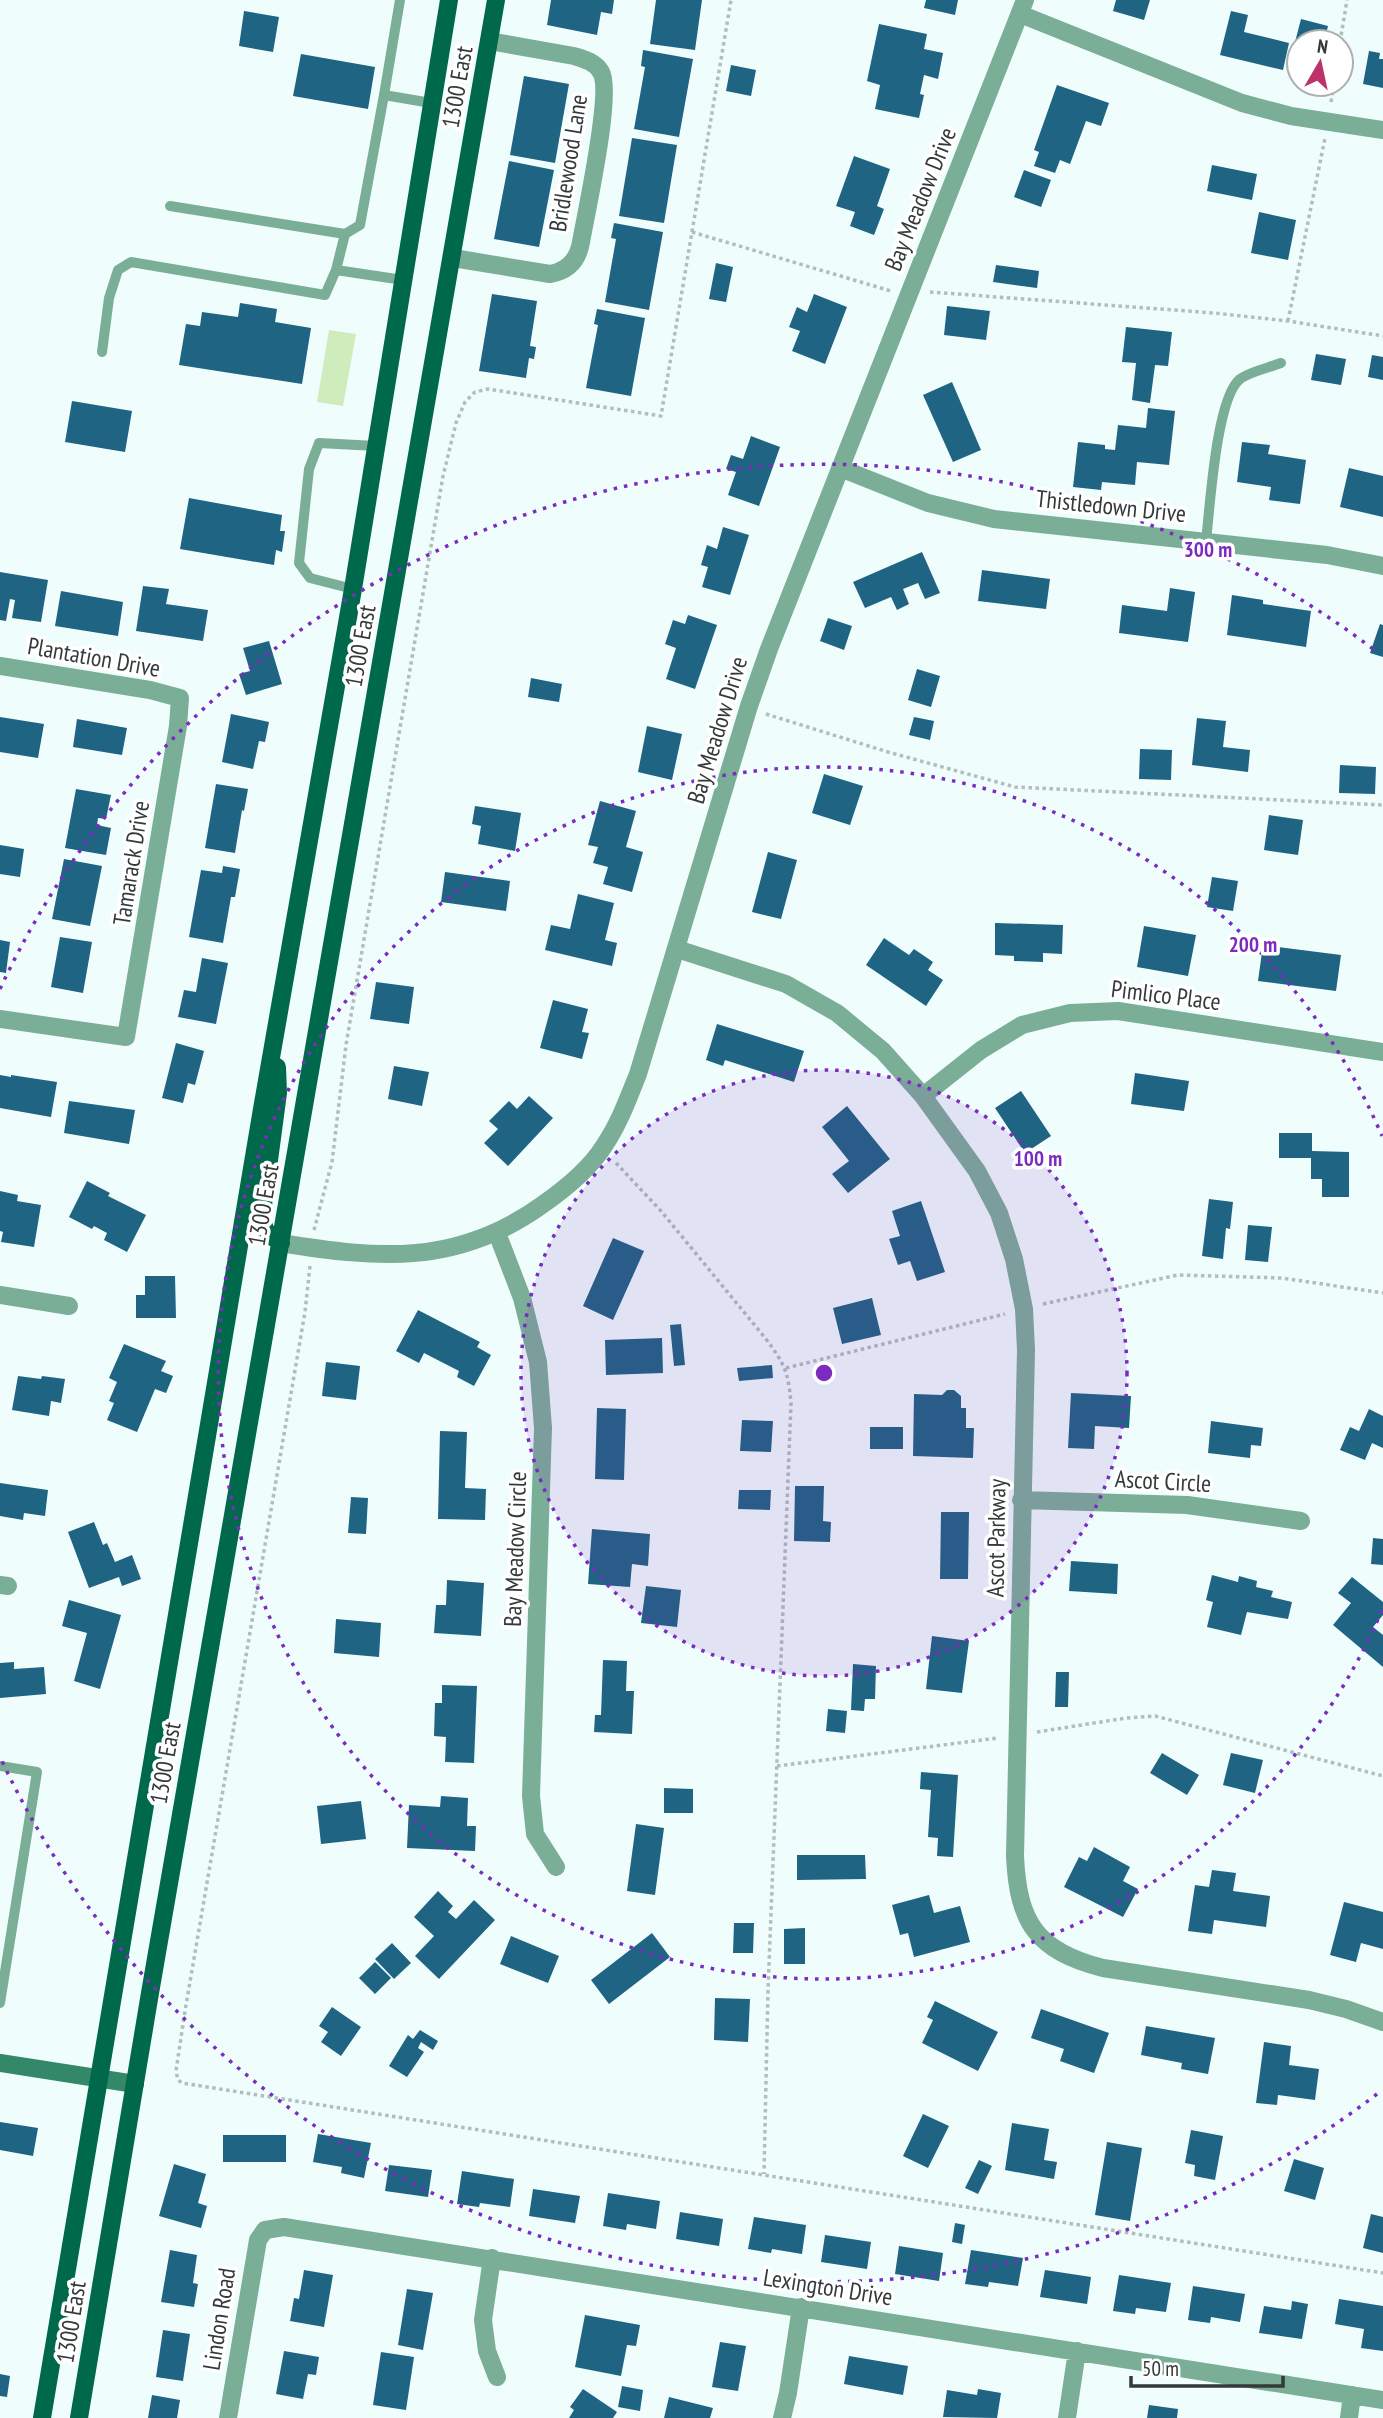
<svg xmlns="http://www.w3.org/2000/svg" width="1383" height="2418" font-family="'PT Sans Narrow',sans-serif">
<rect width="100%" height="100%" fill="#f0fdfd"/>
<path fill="#cfecbc" d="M329,330l27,4 -13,72 -26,-4z"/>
<path fill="#1f6482" d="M551,0h63l-2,14 -11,-2 -4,23 -50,-10z
M656,0h46l-7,50 -45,-6z
M926,0h32l-3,15 -31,-7z
M1116,0h34l-6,20 -31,-9z
M244,11l35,6 -6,35 -34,-6z
M1231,11l17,4 -4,17 45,11 -6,27 -63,-15z
M1301,19l27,7 -4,16h-25v6l-5,-2z
M879,24l48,10 -3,15 19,4 -5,26 -14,-4 -4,19 4,1 -5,23 -44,-9 5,-24 -13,-4z
M643,50l50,9 -14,78 -45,-8 11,-62 -4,-1z
M1369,51l11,2 -1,6h4v29l-20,-4z
M301,54l74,13 -7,42 -75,-13z
M731,65l25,5 -5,26 -25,-5z
M524,76l45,8 -14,79 -45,-8z
M1057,85l52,18 -8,23 -15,-5 -16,43 -10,-4 -5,13 -21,-7 5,-14 -5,-2z
M632,138l45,7 -13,78 -45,-7z
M854,156l36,13 -13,37 7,3 -10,26 -24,-9 5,-14 -19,-6z
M509,161l45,9 -15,77 -45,-8z
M1212,165l45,9 -5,26 -45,-9z
M1024,170l27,10 -10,27 -27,-10z
M1259,212l37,8 -8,40 -37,-7z
M614,223l49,9 -14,78 -44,-8 11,-63 -5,-1z
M716,263l17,4 -7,35 -17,-3z
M996,265l43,6 -2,17 -44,-6z
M492,294l45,7 -7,45 6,1 -2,12 -5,-1 -3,20 -47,-7z
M814,294l33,13 -22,57 -33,-13 8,-20 -11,-4 8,-20 10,5z
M240,303l37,6 -2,13 36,6 -9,56 -123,-19 7,-41 14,2 2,-14 36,5z
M947,306l43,5 -4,29 -42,-5z
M597,309l48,9 -14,78 -45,-8 12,-63 -4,-1z
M1126,327l46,5 -4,34 -13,-1 -5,38 -18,-3 4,-37 -14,-1z
M1316,354l30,5 -5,26 -30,-5z
M1372,355l11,2v23l-15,-3z
M952,382l29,68 -28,12 -30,-67z
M72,401l60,10 -7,41 -60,-10z
M1148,408l27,3 -6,54 -32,-3 -2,23 -33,-3 -1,8 -28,-3 5,-45 27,3v4l10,1 3,-25 28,3z
M751,436l29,11 -21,59 -31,-11 8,-23 -10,-3 5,-14 12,4z
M1242,442l28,3 -2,9 38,6 -6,44 -31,-4 2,-13 -34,-5z
M1349,468l34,8v41l-43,-10z
M189,498l93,17 -2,16h5l-3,21 -6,-2 -2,15 -94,-16z
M723,527l26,8 -19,60 -28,-8 6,-20 -7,-2 6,-20 10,4z
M922,552l18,41 -15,6 -7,-16 -15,6 6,15 -12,6 -6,-13 -26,11 -12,-26z
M982,570l68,9 -4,30 -68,-8z
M0,572l48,8 -7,42 -29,-4 3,-18 -5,-1 -4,22 -6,-1z
M143,586l26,3 -3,15 42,6 -5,31 -67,-10z
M1170,588l25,4 -7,50 -69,-9 3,-28 45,6z
M61,591l62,11 -5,34 -63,-10z
M1232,595l31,5v4l48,7 -5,36 -79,-12z
M688,615l29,10 -22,64 -29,-10 10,-31 -11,-4 8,-24 12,4z
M828,618l24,8 -8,24 -24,-9z
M1380,624l3,1v32l-13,-4z
M269,641l13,43 -36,11 -7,-21 11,-3 -7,-23z
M917,669l23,7 -9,31 -23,-7z
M531,678l31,6 -3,18 -31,-5z
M231,714l38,8 -4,20 -6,-1 -6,28 -31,-7z
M0,717l44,7 -6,34 -38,-6z
M914,717l20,4 -4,19 -21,-5z
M1197,718l29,3 -3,26 27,3 -2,22 -56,-7z
M77,719l50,9 -5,27 -49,-8z
M647,726l35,8 -10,46 -34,-8z
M1140,749l32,1 -1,30 -32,-1z
M1340,765l36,2 -1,27 -36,-1z
M824,774l39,12 -13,39 -38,-12z
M216,784l32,5 -4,22 -2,-1 -7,43 -30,-5z
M76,789l35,6 -5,24 -8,-1 -1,7 14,3 -5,27 -41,-7z
M600,801l36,10 -10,36 17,5 -11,40 -29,-8 5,-17 -15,-4 5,-16 -10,-2z
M475,806l46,7 -6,38 -37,-7 3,-18 -9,-2z
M1269,815l34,5 -5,35 -34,-5z
M0,845l24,4 -4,28 -20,-3z
M768,852l29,8 -16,59 -29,-7z
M64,859l38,7 -12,60 -38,-7z
M223,866l17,3 -5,28h-4l-8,46 -34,-6 12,-67 21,3z
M445,872l65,9 -4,30 -65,-9z
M1212,877l26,4 -5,30 -26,-4z
M578,894l36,9 -9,37 12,3 -5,23 -67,-16 6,-25 19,4z
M995,923l68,2 -1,29 -19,-1v9l-29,-1v-5l-19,-1z
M1144,926l52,9 -8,41 -51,-9z
M60,937l32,5 -9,51 -32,-6z
M884,938l25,17 5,-6 19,13 -5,8 15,10 -17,26 -60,-41z
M0,940l10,2 -4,31 -6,-1z
M1263,945l78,10 -5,36 -78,-10z
M202,958l26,5 -12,61 -38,-7 6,-27 12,2z
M376,982l38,5 -5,37 -39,-5z
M553,1000l35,9 -6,23 7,1 -7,26 -42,-11z
M717,1024l87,27 -10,31 -69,-22 -2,6 -17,-6z
M176,1043l28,8 -9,34 -7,-2 -5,20 -21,-5z
M394,1066l35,6 -7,34 -34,-7z
M1135,1073l54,8 -5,30 -53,-7z
M0,1075l11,2v-2l46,7 -6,35 -51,-9z
M1021,1091l30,45 -26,17 -30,-45z
M529,1096l24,22 -45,48 -24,-23 14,-14 -9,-8 20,-20 8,8z
M69,1101l66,9 -6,34 -65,-11z
M847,1106l43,53 -42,34 -16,-19 17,-13 -27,-34z
M1279,1133h33v18l37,1v45h-27v-18h-11v-21h-32z
M87,1181l23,12 -2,3 38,19 -19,37 -23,-12 3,-7 -13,-7 -2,3 -23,-12z
M0,1191l18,4 -1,6 24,4 -7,42 -33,-5 2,-10 -3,-1z
M1209,1199l24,3 -3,27 -4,-1 -3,31 -21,-3z
M921,1201l24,71 -28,9 -7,-20 -12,4 -9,-26 11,-3 -8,-25z
M1248,1225l24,2 -4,35 -23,-2z
M613,1238l31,13 -31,69 -30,-14z
M145,1276h30l1,42h-40v-23h9z
M872,1298l9,37 -39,9 -9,-36z
M418,1310l62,32 -3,5 14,8 -17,31 -17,-9 2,-6 -35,-18 -5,10 -23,-12z
M681,1324l4,41 -11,1 -4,-41z
M662,1338l1,35 -57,2 -1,-35z
M124,1344l42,17 -5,10 12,5 -7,17 -11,-4 -18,43 -30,-12 7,-17 -5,-2 8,-19 -8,-4z
M326,1362l34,4 -4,34 -34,-4z
M772,1365l1,13 -34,3 -2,-13z
M18,1376l23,3 1,-3 23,3 -4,24 -10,-2 -2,15 -37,-6z
M947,1390h7l7,6v12h5v20h8l-1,30 -60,-2 1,-62 28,1z
M1071,1393l60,3 -2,32 -34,-2 -1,23 -26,-1z
M597,1408l29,1 -2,71 -29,-1z
M1369,1409l14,7v32l-11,-5 -7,17 -25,-10 10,-23 9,4z
M742,1420l31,1 -2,31 -31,-1z
M1211,1421l52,7 -2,18 -10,-1 -1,13 -42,-5z
M870,1427h33v22h-33z
M440,1431l27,1 -2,56 21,1 -1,31 -47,-1z
M0,1483l48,7 -3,26 -21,-3 -1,7 -23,-4z
M795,1486h29l-1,35 8,1 -1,20 -36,-1z
M739,1490h32l-1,20 -32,-1z
M351,1497l17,1 -2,36 -18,-1z
M941,1512h28l-1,67h-28z
M94,1522l9,23 4,-2 8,19 17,-7 9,24 -19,7 -3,-9 -30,11 -21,-56z
M592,1529l58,5 -2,32 -16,-2 -2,23 -42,-3z
M1373,1538l10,1v26l-12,-1z
M1071,1561l47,3 -1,30 -48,-3z
M1212,1575l26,7 1,-6 18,5 -1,6 17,4 -2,6 21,5 -4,17 -41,-7 -6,23 -34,-8 6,-25 -7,-2z
M1352,1577l31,25v13l-10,12 10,8v32l-50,-42 18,-22 -13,-10z
M447,1580l37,3 -3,53 -47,-3 2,-28h10z
M646,1586l35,4 -4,37 -36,-4z
M69,1600l52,15 -21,74 -26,-8 13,-48 -25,-7z
M336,1619l45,4 -2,34 -45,-4z
M932,1636l37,5 -7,52 -36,-4z
M603,1660l24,1 -1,30h8l-2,43 -38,-2 1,-17h6z
M14,1662v7l30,-2 2,27 -46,4v-35z
M853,1664l23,2 -1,33h-10l-1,12 -13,-1z
M1056,1672h13l-1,35h-13z
M442,1685l35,1 -3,77 -29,-1 1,-25 -12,-1 1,-33h7z
M828,1709l19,2 -2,22 -19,-2z
M1162,1753l37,22 -12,20 -37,-22z
M1231,1753l32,7 -8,33 -32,-8z
M921,1772l37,3 -5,82 -16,-1 1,-18 -10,-1 3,-47 -11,-1z
M664,1788l29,1v24h-29z
M441,1796l27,2 -1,28h9l-1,25 -68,-3 2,-43 31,2z
M361,1801l5,38 -45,5 -4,-38z
M636,1824l28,4 -9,67 -28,-4z
M1094,1847l36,20 -7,14 15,8 -15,28 -59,-30 15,-30 8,4z
M797,1855h68l1,24 -69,1z
M1212,1870l24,3 -3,18 37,5 -4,31 -52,-7 -2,14 -24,-3 7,-46 14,2z
M438,1891l15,15 -5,6 8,7 18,-19 21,20 -56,59 -24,-23 19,-20 -20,-19z
M929,1895l5,18 26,-7 10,36 -56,15 -6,-24 -8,2 -8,-30z
M1344,1902l39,10v37l-22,-6 -5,19 -26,-7z
M734,1923h20l-1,30h-20z
M805,1928v36h-21v-35z
M652,1933l18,24 -61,47 -18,-24z
M511,1936l48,20 -11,27 -48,-19z
M392,1943l19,20 -17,16 -19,-20z
M375,1962l16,16 -16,16 -16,-16z
M715,1998l35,1 -2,43 -34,-2z
M935,2001l63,31 -20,39 -56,-28 11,-23 -6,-3z
M332,2007l29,20 -20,29 -20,-14 7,-10 -9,-6z
M1041,2009l68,24 -15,40 -34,-12 4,-12 -33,-11z
M1146,2026l69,12 -7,36 -27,-5 1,-6 -41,-8z
M420,2030l18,11 -5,9 -12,-8 -3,6 6,4 -17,25 -18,-11 19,-31 5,4z
M1264,2042l27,4 -2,19 30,4 -4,31 -37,-5 -1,10 -21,-2z
M923,2114l26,12 -21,42 -25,-12z
M0,2122l38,6 -5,28 -33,-6z
M1012,2123l37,6 -5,31 13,2 -3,17 -49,-9z
M1191,2130l32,6 -8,44 -21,-4 1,-11 -10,-2z
M318,2134l53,9 -7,35 -23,-5 1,-6 -29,-5z
M223,2135h63v27h-63z
M1107,2142l35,6 -12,73 -35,-6z
M1294,2159l30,9 -9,32 -31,-9z
M979,2160l13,6 -14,28 -13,-6z
M174,2164l32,10 -8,29 9,3 -6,22 -42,-12z
M389,2165l43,5 -4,27 -43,-6z
M462,2171l52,8 -4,28 -30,-4 -1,4 -22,-3z
M533,2189l47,7 -5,27 -46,-7z
M608,2193l52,8 -4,28 -29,-5 -1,6 -23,-4z
M680,2212l43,7 -4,27 -43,-7z
M1371,2214l12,3v36l-20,-5z
M754,2217l52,8 -4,29 -30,-5 -1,4 -23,-4z
M955,2223l10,2 -3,19 -10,-2z
M825,2235l46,7 -4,27 -46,-7z
M899,2246l44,7 -4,28 -44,-7z
M170,2250l27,5 -4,28 5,1 -4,23 -33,-5z
M971,2250l52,8 -5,28 -29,-4 -1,5 -23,-3z
M304,2270l29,5 -9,52 -34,-6 4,-23 5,1z
M1045,2270l46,7 -4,27 -47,-7z
M1119,2275l52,8 -5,29 -30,-4 -1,6 -22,-3z
M1193,2286l52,8 -5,28 -29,-5 -1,6 -22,-3z
M407,2289l26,4 -10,57 -25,-5z
M1339,2299l44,7v45l-22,-3 3,-19 -29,-5z
M1292,2301l16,3 -6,35 -43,-6 5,-27 27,4z
M585,2315l55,10 -4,21 -9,-1 -6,31 -46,-9z
M163,2330l27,4 -7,47 -27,-4z
M720,2342l26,4 -8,45 -26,-4z
M284,2351l35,6 -3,18 -8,-1 -5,25 -27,-5z
M381,2352l33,5 -8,53 -33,-5z
M849,2356l59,10 -5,29 -59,-11z
M0,2374l10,2 -3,21 -7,-1z
M622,2386l21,4 -3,21 -22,-4z
M583,2389l34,23 -4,6h-44l5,-8 -4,-3z
M978,2389l23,4 -4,25 -54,-1 4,-27 30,5z
M152,2395l28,5 -3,18h-29z
M669,2397l44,11 -3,10h-46z
M1149,2405l29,4 -1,9h-30z"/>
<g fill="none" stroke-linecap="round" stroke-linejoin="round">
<path stroke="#b2bdbd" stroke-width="3.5" stroke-dasharray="3.5 3.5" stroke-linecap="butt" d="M1340,42l7,-42
M1331,102l3,-18
M692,232l199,59
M930,292l284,21 74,8 95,15
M1288,321l37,-183
M766,714l122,38 127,35 368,18
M616,1163l45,48 105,128c19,26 22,32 25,64l-23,587 -4,184
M314,1230l18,-68 14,-117 97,-569 13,-53 9,-21 10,-10 13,-3 173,27 70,-416
M310,1266l-5,46 -120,699 -9,60 2,9 4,3 1201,190
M1043,1304l135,-29 104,3 101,15
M786,1368l219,-54
M1037,1732l89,-14 29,-2 228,60
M777,1766l221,-28"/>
<path stroke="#7bae97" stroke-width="10" d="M400,0l-16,95 47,8
M170,206l175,28
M336,270l9,-36 15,-9 24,-130
M102,352l7,-54 9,-28 13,-8 194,33 11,-25 67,10
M1206,541c4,-33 10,-143 34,-162 11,-8 28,-11 41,-16
M353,589l-43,-11 -11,-15 10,-94 10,-26 57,3
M0,1766l37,6 -37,231"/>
<path stroke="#7bae97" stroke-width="18" d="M1020,14l222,89 49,13 92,14
M453,258l97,16c18,-3 28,-14 31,-32 5,-29 32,-150 20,-170 -6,-10 -17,-13 -27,-16l-85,-15
M840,468l88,35 66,16 333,36 56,11
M0,666l150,24 30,8 -2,28 -52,311 -126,-18
M677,949l109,35 51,29 46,38 40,45 54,75 22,42 15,46 10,50 2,41 -11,506c3,66 21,95 88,112l206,32 37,9 37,13
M923,1096l58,-46 41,-25 48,-12 48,-2 265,41
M497,1233l25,65 16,64 5,66 -12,368 4,38 21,33
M281,1243c98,16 176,23 261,-38 23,-16 47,-35 62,-59 15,-22 24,-47 34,-72l111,-368 20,-57 256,-649
M0,1295l69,11
M1021,1500l166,5 114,16
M0,1585l8,1
M492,2258l-9,62 4,31 10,26
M228,2418l30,-178 7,-10 19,-3 1099,173
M782,2418l6,-25 13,-86
M1067,2418l10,-67
M1349,2418l3,-23"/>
<path stroke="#328869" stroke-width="18" d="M0,2063l135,21"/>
<path stroke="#00694c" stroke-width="18" d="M277,1067l1,26 -17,127 6,13 14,10
M42,2418l220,-1309 91,-520 96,-589
M79,2418l71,-425 346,-1993"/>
</g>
<circle cx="824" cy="1373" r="303" fill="#7b2cbf" fill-opacity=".12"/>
<g fill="none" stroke="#7b2cbf" stroke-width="3.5" stroke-dasharray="3.5 7">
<circle cx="824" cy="1373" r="303"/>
<path d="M1382 1610A606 606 0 1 1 1382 1136"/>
<path d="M1377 2094A909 909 0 0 1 0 1757M0 989A909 909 0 0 1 1377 652"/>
</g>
<g text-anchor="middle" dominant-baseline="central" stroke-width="7" stroke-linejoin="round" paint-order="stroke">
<g font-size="24" fill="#343939" stroke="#fff">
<text transform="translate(457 87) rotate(-80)">1300 East</text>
<text transform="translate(568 163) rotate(-81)">Bridlewood Lane</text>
<text transform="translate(920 199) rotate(-68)">Bay Meadow Drive</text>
<text transform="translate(1111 506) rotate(6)">Thistledown Drive</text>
<text transform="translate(360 646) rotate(-80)">1300 East</text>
<text transform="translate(94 657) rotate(10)">Plantation Drive</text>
<text transform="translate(717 730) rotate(-73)">Bay Meadow Drive</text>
<text transform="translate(131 863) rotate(-81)">Tamarack Drive</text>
<text transform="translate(1166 995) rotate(7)">Pimlico Place</text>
<text transform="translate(263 1205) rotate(-80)">1300 East</text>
<text transform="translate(1163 1481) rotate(3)">Ascot Circle</text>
<text transform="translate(996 1538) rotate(-89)">Ascot Parkway</text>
<text transform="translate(515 1549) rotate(-88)">Bay Meadow Circle</text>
<text transform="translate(165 1763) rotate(-80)">1300 East</text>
<text transform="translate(828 2287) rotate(9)">Lexington Drive</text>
<text transform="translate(219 2319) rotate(-81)">Lindon Road</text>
<text transform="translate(71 2322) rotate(-81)">1300 East</text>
</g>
</g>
<circle cx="824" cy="1373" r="10" fill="#7b2cbf" stroke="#fff" stroke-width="3.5"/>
<g font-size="21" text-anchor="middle" font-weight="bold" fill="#7b2cbf" stroke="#fff" stroke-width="7" stroke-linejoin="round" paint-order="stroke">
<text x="1208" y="557">300 m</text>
<text x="1253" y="952">200 m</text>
<text x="1038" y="1166">100 m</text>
</g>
<g transform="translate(1320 63) rotate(9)"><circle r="33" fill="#ffffff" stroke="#aeb0b0" stroke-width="2"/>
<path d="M0-5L12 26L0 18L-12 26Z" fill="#bd3268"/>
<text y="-10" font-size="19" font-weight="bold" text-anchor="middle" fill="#343939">N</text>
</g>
<path d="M1131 2376v10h152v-10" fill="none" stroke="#343939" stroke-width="3.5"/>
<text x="1142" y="2376" font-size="21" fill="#343939" stroke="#ffffff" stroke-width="5" paint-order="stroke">50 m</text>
</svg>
